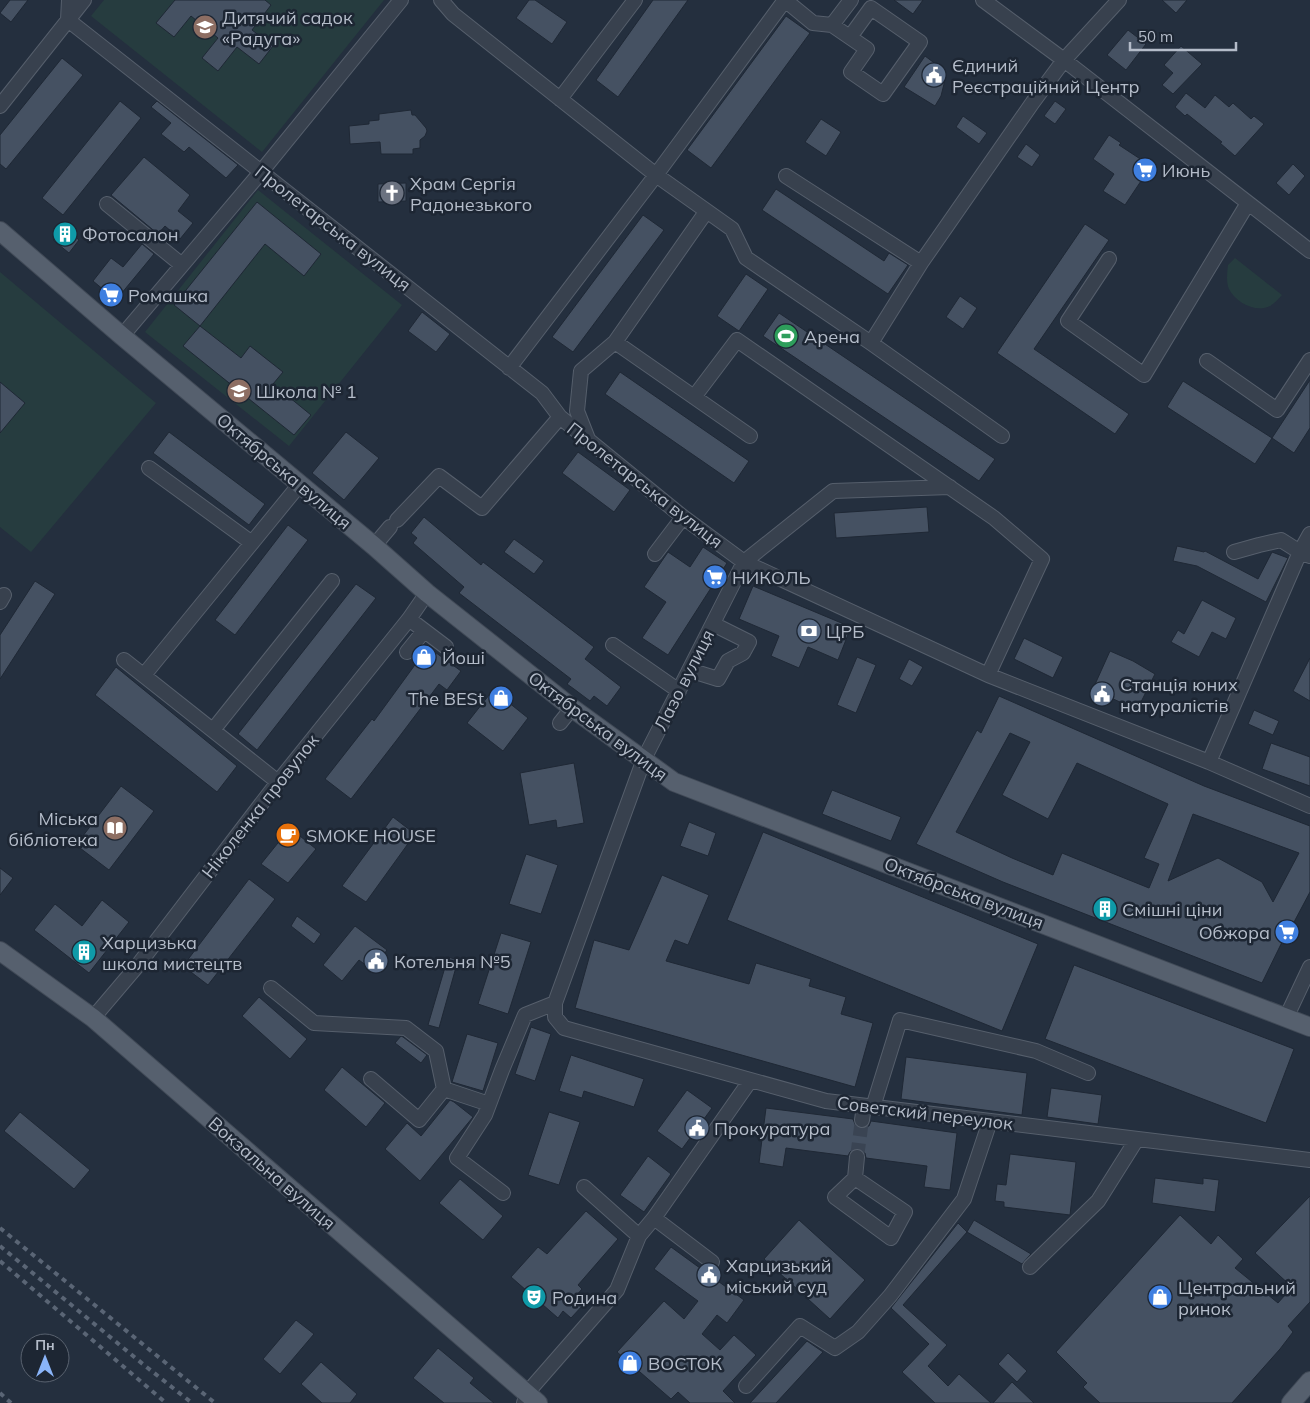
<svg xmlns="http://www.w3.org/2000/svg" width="1310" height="1403" font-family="Mulish,sans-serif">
<rect width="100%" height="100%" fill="#242f3e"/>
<path fill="#263c3f" d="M104,0h280l-122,152 -171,-136z
M258,190l144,115 -113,141 -144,-114z
M1235,258l47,37c-4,4 -7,8 -12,11 -14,7 -34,-3 -41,-17 -3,-7 -2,-16 -1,-24z
M0,272l156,131 -125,149 -31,-25z"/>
<path fill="#455162" stroke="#1f2835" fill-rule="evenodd" d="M10,0h18l-17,22 -11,-9z
M175,0h90l6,5 -19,25 21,16 -14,18 -22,-17 -19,24 -16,-13 16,-20 -27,-22 -17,21 -18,-14z
M529,0h6l32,22 -15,22 -36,-26z
M653,0h35l-70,97 -22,-17z
M894,0h29l-10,14z
M1162,0h25l-11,13z
M786,16l24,17 -99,135 -24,-18z
M1128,30l18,14 -20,26 -19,-15z
M1181,46l21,18 -29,30 -11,-9 11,-12 -9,-8z
M925,56l12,9 7,13v6l-3,12 -6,10 -31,-19z
M62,58l21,17 -77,94 -6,-5v-29z
M1186,93l19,15 10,-13 14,12 4,-4 18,16 3,-3 10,8 -29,32 -15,-13 2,-1 -35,-28 -2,2 -10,-9z
M120,101l21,17 -78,97 -21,-17z
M157,101l81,64 -12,13 -37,-31 -5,5 -23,-18 10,-11 -20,-16z
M1055,101l11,8 -11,15 -11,-8z
M411,110l1,5h3l11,13 1,3 -2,5 -5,4v8l-7,1v5h-32l-1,-12 -30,2 -1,-18 20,-2v-3l10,-1v-6z
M963,116l24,17 -8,11 -23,-17z
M821,119l20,13 -15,24 -21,-14z
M1109,135l12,8 -2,2 32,21 -26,39 -22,-14 11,-17 -21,-15z
M1026,144l14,11 -8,12 -15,-10z
M144,157l46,38 -12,16 15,12 -13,16 -15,-13 -7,8 -47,-39z
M1293,164l12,12 -16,19 -13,-12z
M406,183v18l-28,1v-18z
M776,189l108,72 5,-8 19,12 -20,29 -126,-84z
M257,202l64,52 -17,22 -39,-32 -65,82 -26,-21z
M643,215l21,15 -91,122 -21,-15z
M1085,224l24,16 -75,109 95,65 -14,20 -118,-81z
M64,227l15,13 -10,13 -16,-13z
M142,244l12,10 -38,46 -23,-19 18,-23 12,9z
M746,274l22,15 -29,42 -22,-15z
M960,296l17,12 -14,21 -17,-12z
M422,312l28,22 -14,18 -28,-21z
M779,313l216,146 -16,22 -216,-145z
M200,326l41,32 9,-12 33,26 -10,12 38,31 -17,20 -111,-89z
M620,372l129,89 -15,22 -129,-89z
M1310,380v48l-16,25 -22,-15z
M1183,381l89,57 -17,26 -88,-57z
M0,382l25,21 -25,30z
M169,432l96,72 -16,21 -96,-72z
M346,432l33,26 -35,42 -32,-27z
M578,452l52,38 -16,22 -52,-39z
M927,507l2,25 -93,6 -2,-25z
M424,517l57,48 2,-3 111,85 -9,12 36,28 -14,19 -13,-10 -4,5 -16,-12 -7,-5 4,-5 -112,-86 5,-6 -51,-44 4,-5 -6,-5z
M288,525l20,15 -73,95 -20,-15z
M514,539l30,22 -10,13 -30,-22z
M1177,546l27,6 1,-1 53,28 14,-27 16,6 -22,44 -69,-36 -24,-5z
M703,547l24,16 -59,92 -26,-17 24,-36 -22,-15 24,-35 22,15z
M35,581l20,13 -55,85v-44z
M356,584l20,14 -119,152 -19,-16z
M753,586l98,41 -13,33 -30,-13 -9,21 -28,-12 8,-20 -40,-17z
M1202,600l34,18 -10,21 -14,-7 -13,25 -28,-15 7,-12 6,4z
M1024,638l39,19 -10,21 -39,-19z
M428,647l33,24 -14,19 -8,-6 -43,57 -45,58 -26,-20 47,-60 2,2z
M1110,651l23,10 22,13 -18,36 -28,-13v1l-17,-7z
M857,657l19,8 -20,48 -19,-8z
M1310,658v43l-17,-10z
M909,659l14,8 -11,19 -13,-7z
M116,667l121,99 -20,26 -122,-97z
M493,690l35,28 -25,33 -36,-28z
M999,696l205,90 106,40v66l-25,47 -1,-1 -22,45 -259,-101 -87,-38 61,-114 4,3zM1010,733l20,9 -28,53 46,24 29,-56 91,41 -24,54 15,6 -10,24 -87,-35 -9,22 -41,-17 -56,-26zM1193,814l106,39 -26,49 -11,-20 -44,-24 -50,23z
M1254,710l25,11 -6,14 -25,-11z
M1271,743l39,14v29l-48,-17z
M574,763l10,60 -27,5 -1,-8 -27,5 -9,-52z
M121,786l33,25 -45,59 -33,-25z
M832,790l69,27 -10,24 -69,-27z
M393,817l22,17 -49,68 -24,-16z
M689,822l27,11 -8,23 -28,-10z
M290,828l26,21 -28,34 -27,-19z
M763,832l275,112 -36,87 -275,-111z
M526,854l32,11 -17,49 -32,-10z
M0,868l13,10 -13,17z
M662,875l47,20 -21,50 -13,-5 -9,21 83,23 7,-21 55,16 -2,7 37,11 -5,17 32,9 -18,64 -280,-79 19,-68 35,10z
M249,879l26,20 -67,86 -25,-19z
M102,900l27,22 -40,51 -55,-43 21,-26 27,22z
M297,916l24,18 -7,10 -23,-18z
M355,926l32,24 -15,20 -13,-10 -17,21 -19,-16z
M501,933l30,9 -23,72 -30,-10z
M448,957l10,3 -19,68 -11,-3z
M1074,965l220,84 -28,74 -221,-84z
M259,997l48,42 -17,20 -48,-43z
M531,1027l20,7 -16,47 -20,-7z
M467,1034l31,9 -15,48 -31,-9z
M401,1036l2,1 24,18 -6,8 -26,-20z
M571,1055l73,24 -10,28 -50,-16 -2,7 -23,-7z
M906,1057l121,16 -5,42 -121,-16z
M342,1067l43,36 -19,24 -42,-37z
M1051,1088l51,7 -4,29 -51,-7z
M687,1090l25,18 -30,41 -25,-18z
M450,1100l4,2 19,15 -53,64 -35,-32 22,-26 14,13z
M766,1108l87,11 3,8 5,2 8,-3 2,-5 86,12 -7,57 -26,-3 3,-21 -61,-8 -1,-5 -7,-5 -5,1 -3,3 -2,4 -62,-8 -3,19 -24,-4z
M20,1112l70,58 -16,19 -70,-58z
M549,1112l31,10 -21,63 -31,-10z
M1010,1154l66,8 -6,53 -66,-8v-5l-9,-1 2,-17 9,1z
M648,1156l23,18 -27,38 -24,-17z
M1155,1178l48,6v-6l16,2 -4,32 -63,-9z
M460,1179l43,37 -20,24 -44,-37z
M1310,1196v106l-22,24 5,6 -13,17 -48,54h-132l-17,-16 4,-4 -31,-31 124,-137 31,29 7,-9 25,24 -8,9 43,35 14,-16 -37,-34z
M586,1211l32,28 -40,46 4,4 -6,7 8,8 -13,14 -8,-7 -5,7 -47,-41 27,-30 9,7z
M799,1220l66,60 -35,39 -66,-60z
M974,1220l57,34 -9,10 -55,-32z
M958,1223l9,9 -64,73 44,40 -19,21 20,20 11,-12 32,29h-56l-33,-31 27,-28 -38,-36z
M671,1247l73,53 -17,23 -10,-8 -15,19 18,16 14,-15 22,20 -33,36 12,12h-45l-12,-11 -7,7 -54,-47 47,-51 20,18 14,-18 -44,-32z
M296,1320l18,14 -34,40 -17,-15z
M807,1341l16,11 -47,51h-26z
M438,1348l36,30 -4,5 24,20h-50l-31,-25z
M1008,1353l19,18 -10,11 -19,-18z
M321,1362l36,32 -7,9h-28l-21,-19z
M1012,1382l22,21h-41z"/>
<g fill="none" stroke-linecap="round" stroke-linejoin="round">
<path stroke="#3a4453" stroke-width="14" stroke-dasharray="14 7" stroke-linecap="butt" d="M857,1157l5,-37"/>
<defs>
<path id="minor" d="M69,0l-1,20 474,373 18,24 123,100 61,45 244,113 221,87 101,44
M441,0l12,14 203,161 76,54 14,29 125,85 131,93
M785,0l28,23 19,2 19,-25
M983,0l81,60 246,191
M832,25l35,24 -16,23 32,22 37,-52 -49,-34 -21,29
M560,99l75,-99
M0,106l84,-106
M786,176l135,87
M107,204l75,61
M1109,259l-41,62 76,54 104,-172
M122,336l139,-164 140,-172
M615,342l135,94
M871,343l50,-80 112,-161 31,-42 55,-60
M1207,361l70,49 33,-50
M509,368l147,-193 129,-175
M694,397l43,-57 257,178 48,41 -54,116
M588,439l-11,-28 4,-40 34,-29 91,-130
M149,468l103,75
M950,487l-117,4 -89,71 -100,197 -89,244v14l9,11 262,73 484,59
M397,520l42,-44 43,32 78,-91
M374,546l16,-19
M1234,552l25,-7 22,-5 19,12 10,4
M655,554l28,-37
M0,602l4,-7
M409,619l37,28
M613,645l66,46
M407,652l17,-21
M124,660l154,122
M689,670l29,9 10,-18 15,-8 6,-11 -36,-18
M144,675l156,-191
M560,723l12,-15
M213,730l119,-149
M1209,762l91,-210 10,-18
M271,988l43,35 92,5 30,23 8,38
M93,1018l45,-53 140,-183 131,-163 18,-26
M1286,1018l24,-51
M371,1079l48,41 25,-31 45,15
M873,1107l27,-87 136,31 52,22
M862,1120l2,-14
M855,1178l50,34 -14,26 -56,-41 20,-19 2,-21
M584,1187l55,49
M503,1193l-46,-35 28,-43 17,-45 23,-55 30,-12
M654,1218l58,44
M1030,1267l68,-66 39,-62
M746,1386l54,-60 35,22 23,-16 32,-36 74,-97 26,-78
M524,1403l3,-10 90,-103 22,-54 15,-18 96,-137"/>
<path id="major" d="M0,231l122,105 252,210 53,47 145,115 102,74 636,245
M0,951l93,67 445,385
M1291,1403l19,-22"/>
</defs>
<use href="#minor" stroke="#565f6c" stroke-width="16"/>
<use href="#major" stroke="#414a57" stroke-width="20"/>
<use href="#minor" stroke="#38414e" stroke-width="14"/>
<use href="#major" stroke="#56606e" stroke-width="18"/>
<path stroke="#5a6575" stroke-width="4" stroke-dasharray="5 5" stroke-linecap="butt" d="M0,1228l215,175
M0,1246l144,119 48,38
M0,1261l166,142
M0,1393l11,10"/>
</g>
<defs>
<symbol id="school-disc" viewBox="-11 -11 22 22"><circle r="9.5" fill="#8d6e63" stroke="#1d2633"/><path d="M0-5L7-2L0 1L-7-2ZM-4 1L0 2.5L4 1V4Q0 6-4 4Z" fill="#fff"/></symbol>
<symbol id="civic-disc" viewBox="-11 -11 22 22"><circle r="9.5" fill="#5c6f8a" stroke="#1d2633"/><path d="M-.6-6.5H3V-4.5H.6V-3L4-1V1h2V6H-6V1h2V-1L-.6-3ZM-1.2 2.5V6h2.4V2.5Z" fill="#fff"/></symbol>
<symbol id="supermarket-disc" viewBox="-11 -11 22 22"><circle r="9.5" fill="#3f7fe0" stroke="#1d2633"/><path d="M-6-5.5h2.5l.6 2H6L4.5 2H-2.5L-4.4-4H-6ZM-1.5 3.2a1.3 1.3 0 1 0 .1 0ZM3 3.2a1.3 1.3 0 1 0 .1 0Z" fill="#fff"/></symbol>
<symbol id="church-disc" viewBox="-11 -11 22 22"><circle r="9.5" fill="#6b7280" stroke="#1d2633"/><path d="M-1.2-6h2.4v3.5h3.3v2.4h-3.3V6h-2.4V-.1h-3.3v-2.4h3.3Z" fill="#fff"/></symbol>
<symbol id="building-disc" viewBox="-11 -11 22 22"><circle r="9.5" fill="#0f9aa8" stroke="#1d2633"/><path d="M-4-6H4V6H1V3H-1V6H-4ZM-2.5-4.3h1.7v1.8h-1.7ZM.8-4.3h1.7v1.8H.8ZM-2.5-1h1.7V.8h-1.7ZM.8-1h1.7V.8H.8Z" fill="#fff"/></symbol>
<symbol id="stadium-disc" viewBox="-11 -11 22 22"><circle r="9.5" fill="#2e9e5b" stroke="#1d2633"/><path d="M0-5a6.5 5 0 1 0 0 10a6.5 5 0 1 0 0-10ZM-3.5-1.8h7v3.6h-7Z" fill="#fff"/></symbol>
<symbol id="bank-disc" viewBox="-11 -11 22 22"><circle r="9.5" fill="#5c6f8a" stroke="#1d2633"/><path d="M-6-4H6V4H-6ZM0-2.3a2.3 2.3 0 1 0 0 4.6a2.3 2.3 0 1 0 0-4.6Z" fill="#fff"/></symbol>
<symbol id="shop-disc" viewBox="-11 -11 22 22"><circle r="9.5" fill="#3f7fe0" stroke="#1d2633"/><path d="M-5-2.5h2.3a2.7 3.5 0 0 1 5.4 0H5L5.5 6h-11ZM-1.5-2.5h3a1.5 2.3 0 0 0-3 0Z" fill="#fff"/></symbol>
<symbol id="library-disc" viewBox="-11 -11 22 22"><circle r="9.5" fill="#8d6e63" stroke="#1d2633"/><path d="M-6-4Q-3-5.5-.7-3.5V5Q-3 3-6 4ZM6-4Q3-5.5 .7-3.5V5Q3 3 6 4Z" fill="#fff"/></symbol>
<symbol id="cafe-disc" viewBox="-11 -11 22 22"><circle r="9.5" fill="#e8710a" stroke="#1d2633"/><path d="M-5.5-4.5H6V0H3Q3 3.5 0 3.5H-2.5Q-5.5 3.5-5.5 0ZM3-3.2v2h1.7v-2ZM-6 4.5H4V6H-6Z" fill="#fff"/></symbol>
<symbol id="theatre-disc" viewBox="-11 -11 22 22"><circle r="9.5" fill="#0f9aa8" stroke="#1d2633"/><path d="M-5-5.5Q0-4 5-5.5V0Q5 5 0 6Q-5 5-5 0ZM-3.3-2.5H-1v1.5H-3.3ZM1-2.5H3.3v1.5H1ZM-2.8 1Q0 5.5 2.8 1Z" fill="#fff"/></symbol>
</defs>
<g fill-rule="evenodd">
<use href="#school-disc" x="191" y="13" width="28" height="28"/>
<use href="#civic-disc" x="920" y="61" width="28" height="28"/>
<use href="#supermarket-disc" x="1131" y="156" width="28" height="28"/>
<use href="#church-disc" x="378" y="179" width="28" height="28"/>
<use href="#building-disc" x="51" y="220" width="28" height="28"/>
<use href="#supermarket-disc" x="97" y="281" width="28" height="28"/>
<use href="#stadium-disc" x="772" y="322" width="28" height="28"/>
<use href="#school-disc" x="225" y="377" width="28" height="28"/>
<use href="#supermarket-disc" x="701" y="563" width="28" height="28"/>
<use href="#bank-disc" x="795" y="617" width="28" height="28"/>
<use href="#shop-disc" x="410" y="643" width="28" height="28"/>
<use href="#civic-disc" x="1088" y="680" width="28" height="28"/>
<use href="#shop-disc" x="487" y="684" width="28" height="28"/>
<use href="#library-disc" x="101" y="814" width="28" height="28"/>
<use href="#cafe-disc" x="274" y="821" width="28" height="28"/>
<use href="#building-disc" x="1091" y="895" width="28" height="28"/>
<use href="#supermarket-disc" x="1273" y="918" width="28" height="28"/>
<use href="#building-disc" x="70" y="938" width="28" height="28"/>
<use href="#civic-disc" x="362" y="947" width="28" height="28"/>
<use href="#civic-disc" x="683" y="1114" width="28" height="28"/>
<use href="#civic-disc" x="695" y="1261" width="28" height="28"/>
<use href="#theatre-disc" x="520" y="1283" width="28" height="28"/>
<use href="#shop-disc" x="1146" y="1283" width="28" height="28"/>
<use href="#shop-disc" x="616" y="1349" width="28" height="28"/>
</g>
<g text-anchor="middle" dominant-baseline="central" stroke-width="5" stroke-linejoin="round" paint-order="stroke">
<g font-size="18" fill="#b4bcc9" stroke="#1d2633" text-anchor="start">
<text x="222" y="17">Дитячий садок<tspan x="222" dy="21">«Радуга»</tspan></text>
<text x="952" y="65">Єдиний<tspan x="952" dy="21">Реєстраційний Центр</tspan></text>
<text x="1162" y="170">Июнь</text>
<text x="410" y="183">Храм Сергія<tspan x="410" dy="21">Радонезького</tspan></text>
<text x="82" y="234">Фотосалон</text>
<text x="128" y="295">Ромашка</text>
<text x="804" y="336">Арена</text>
<text x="256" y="391">Школа № 1</text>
<text x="732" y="577">НИКОЛЬ</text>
<text x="826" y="631">ЦРБ</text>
<text x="442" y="657">Йоші</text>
<text x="1120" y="684">Станція юних<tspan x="1120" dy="21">натуралістів</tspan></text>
<text x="484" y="698" text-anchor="end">The BESt</text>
<text x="98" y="818" text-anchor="end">Міська<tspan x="98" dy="21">бібліотека</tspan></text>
<text x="306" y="835">SMOKE HOUSE</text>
<text x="1122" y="909">Смішні ціни</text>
<text x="1270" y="932" text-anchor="end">Обжора</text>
<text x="102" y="942">Харцизька<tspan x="102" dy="21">школа мистецтв</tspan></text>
<text x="394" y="961">Котельня №5</text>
<text x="714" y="1128">Прокуратура</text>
<text x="726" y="1265">Харцизький<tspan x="726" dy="21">міський суд</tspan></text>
<text x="1178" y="1287">Центральний<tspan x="1178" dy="21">ринок</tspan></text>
<text x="552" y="1297">Родина</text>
<text x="648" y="1363">ВОСТОК</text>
</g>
<g font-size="18" fill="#b4bcc9" stroke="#1d2633">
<text transform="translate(333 228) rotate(38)">Пролетарська вулиця</text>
<text transform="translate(284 471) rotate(40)">Октябрська вулиця</text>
<text transform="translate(645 485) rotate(38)">Пролетарська вулиця</text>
<text transform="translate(684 680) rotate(-63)">Лазо вулиця</text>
<text transform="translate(598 726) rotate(37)">Октябрська вулиця</text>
<text transform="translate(260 806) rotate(-52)">Ніколенка провулок</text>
<text transform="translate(964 893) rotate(21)">Октябрська вулиця</text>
<text transform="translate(925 1113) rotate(7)">Советский переулок</text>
<text transform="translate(272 1173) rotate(41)">Вокзальна вулиця</text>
</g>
</g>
<g transform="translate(45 1358)"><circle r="24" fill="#1d2633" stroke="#59626f"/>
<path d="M0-4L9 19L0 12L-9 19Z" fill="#8ab4f8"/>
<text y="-8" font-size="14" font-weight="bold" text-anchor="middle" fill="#b4bcc9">Пн</text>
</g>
<path d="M1130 42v8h106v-8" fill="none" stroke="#b4bcc9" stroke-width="2.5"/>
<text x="1138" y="42" font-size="15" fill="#b4bcc9" stroke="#1d2633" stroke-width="4" paint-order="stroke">50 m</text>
</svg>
